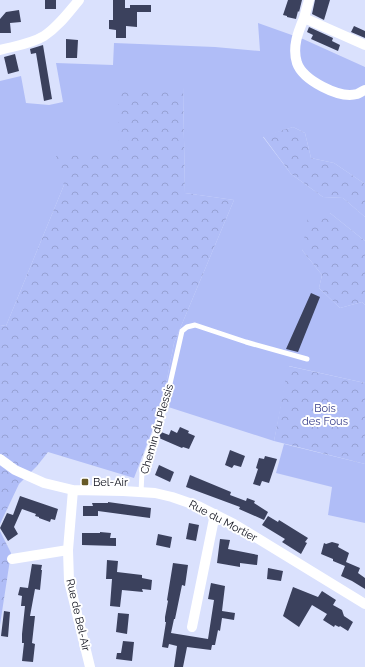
<svg xmlns="http://www.w3.org/2000/svg" width="365" height="667" font-family="Raleway,sans-serif">
<defs>
<pattern id="forest-crowns" width="20" height="18" patternUnits="userSpaceOnUse"><rect width="20" height="18" fill="#b0bdf7"/><path d="M2 6a3 3 0 1 1 6 0M12 15a3 3 0 1 1 6 0" fill="none" stroke="#96a1d3"/></pattern>
</defs>
<rect width="100%" height="100%" fill="#dae1fd"/>
<path fill="#b0bdf7" d="M258,23l45,16 62,28v117l-31,-21 -23,-5 -6,-25 -12,-6 -30,10 28,37 32,23 20,1 22,19v24l-35,-28 -28,37 20,25 -3,13 21,20 22,-6 3,3v78l-76,-17 -15,75 -112,-36 12,-62 60,-143 -49,-7 -2,-106 -64,67 -55,31 -58,141 -6,-1v-244l21,-5 5,27 23,2 14,-3 -7,-39 57,2 1,-22 101,4 45,4z
M284,444l81,20v59l-37,-8 4,-28 -56,-14z"/>
<path fill="url(#forest-crowns)" d="M183,87l2,106 49,7 -60,143 -12,62 -28,73 -86,-26 -11,14 -18,18 -19,40v-199l6,1 58,-141 -8,-29 63,-2 -1,-65z
M293,127l12,6 6,25 23,5 31,21v33l-22,-19 -20,-1 -32,-23 -28,-38z
M330,213l35,28v64l-3,-3 -22,6 -21,-20 3,-13 -20,-25 6,-33z
M288,366l77,17v81l-91,-23z
M0,531l11,22 -11,72z"/>
<path fill="#3b415d" d="M45,0h11v9h-11z
M113,0h12v8h5v-3h21v7h-14v15l-11,-1v12h-10v-8l-7,-1v-9h4z
M288,0h14l-3,12 -1,-1 -2,8 -9,-2v-1l-4,-1z
M315,0h15l-6,20 -12,-6z
M19,10l2,12 -11,1 1,10h-11v-14l6,-7z
M354,26l11,5v-1v8l-14,-6z
M309,27l24,11 -1,3 8,4 -2,6 -27,-12 2,-4 -6,-3z
M66,39l12,1 -1,18h-11z
M43,45l9,54 -8,2 -8,-48 -5,1 -1,-5z
M15,54l4,17 -11,3 -4,-17z
M311,293l9,4 -22,55 -12,-3z
M180,427l9,4 -1,2 7,3 -6,13 -6,-2 -1,1 -23,-10 2,-6 8,3 2,-5 6,3z
M230,450l15,6 -4,11 -7,-2 -2,3 -7,-3z
M265,456l12,3 -8,24 -7,-2 -2,5 -7,-2 5,-15 -2,-1 3,-10 5,1z
M159,465l15,7 -4,10 -15,-7z
M190,475l41,17 -1,3 16,6 1,-3 8,3 -1,2 14,9 -4,8 -25,-11 1,-2 -54,-20z
M20,496l38,13 -3,11 -4,-1 -1,3 -11,-4v-1l-4,-1 1,-2 -14,-5 -8,18 4,7 -10,7 -8,-13 7,-15 6,2z
M108,502l43,6 -1,10 -52,-7v5h-15v-10h10l-1,-3h16z
M268,516l10,6 1,-2 29,18 -3,4 2,1 -6,11 -19,-12 3,-3 -23,-14z
M189,523l10,2 -3,16 -10,-2z
M100,532l11,1 -1,5h6v8l-34,-1v-12h18z
M158,534l14,3 -2,11 -14,-3z
M220,539l10,1 -2,9 30,6 -1,10 -17,-2v4l-23,-4z
M332,542l7,2 -1,3 11,6 -3,9 14,6 -2,5 7,5v11l-13,-8 -11,-5 4,-10 -12,-5v-2l-12,-5 3,-11 2,1z
M107,560l11,1 -1,11 25,3v3l10,2 -1,10 -9,-1 1,3 -21,-2 -2,17 -10,-1 2,-27h-6z
M173,563l15,2 -3,21 -3,-1 -7,34h-1l-3,14 37,6 6,-39 -6,-1 3,-16 14,3 -3,25 13,2 -1,7 -12,-2 -2,13 -2,-1 -3,15h-3l-1,5 -24,-3 -4,20h-9l3,-21 -8,-2 -1,4 -6,-1 4,-25h-1v-5l3,-16 -1,-1z
M32,564l10,1 -1,5h1l-2,20 -5,-1 -5,27h5l-3,27 3,1 -2,18 -11,-1 2,-18h-2v-9l3,-28h-4l1,-10 -4,-1 2,-8 8,1z
M268,568l15,3 -2,10 -14,-2z
M293,587l25,10 4,-6 14,9 -3,5 9,5 2,6 9,6 -5,9 -8,-5 -1,1 -4,-2 -1,2 -11,-7 4,-6 -15,-9 -13,22 -16,-11z
M4,611l6,1 -2,25 -7,-1z
M118,613l11,1 -2,20 -11,-2z
M123,641l11,1 -2,19 -16,-2 1,-6h4z"/>
<g fill="none" stroke-linecap="round" stroke-linejoin="round">
<path stroke="#fff" stroke-width="5" d="M141,492l1,-20 5,-18 17,-44 18,-79 5,-4 8,-2 51,17 61,17"/>
<path stroke="#fff" stroke-width="10" d="M309,0l-5,18 61,27
M304,18c-6,14 -12,29 -7,45 6,17 42,36 60,31 3,-1 5,-3 8,-4
M0,50c15,-4 31,-6 44,-14 14,-9 24,-23 35,-36
M0,459l15,11 29,13 29,7 50,1 32,2 17,4 26,9 36,18 131,80
M73,490l-5,60 1,31 21,86
M12,559l56,-9
M192,627l23,-113"/>
</g>
<rect fill="#675a27" stroke="#fff" stroke-width="1.5" x="81" y="478" width="8" height="8" rx="2"/>
<g text-anchor="middle" dominant-baseline="central" stroke-width="4" stroke-linejoin="round" paint-order="stroke">
<g font-size="11" fill="#343b89" stroke="#fff">
<text x="325" y="408">Bois<tspan x="325" dy="13">des Fous</tspan></text>
</g>
<g font-size="11" fill="#0b0d19" stroke="#fff">
<text transform="translate(157 429) rotate(-74)">Chemin du Plessis</text>
<text transform="translate(223 521) rotate(28)">Rue du Mortier</text>
<text transform="translate(78 615) rotate(77)">Rue de Bel-Air</text>
</g>
<g font-size="11" fill="#0b0d19" stroke="#fff" text-anchor="start">
<text x="93" y="482">Bel-Air</text>
</g>
</g>
</svg>
